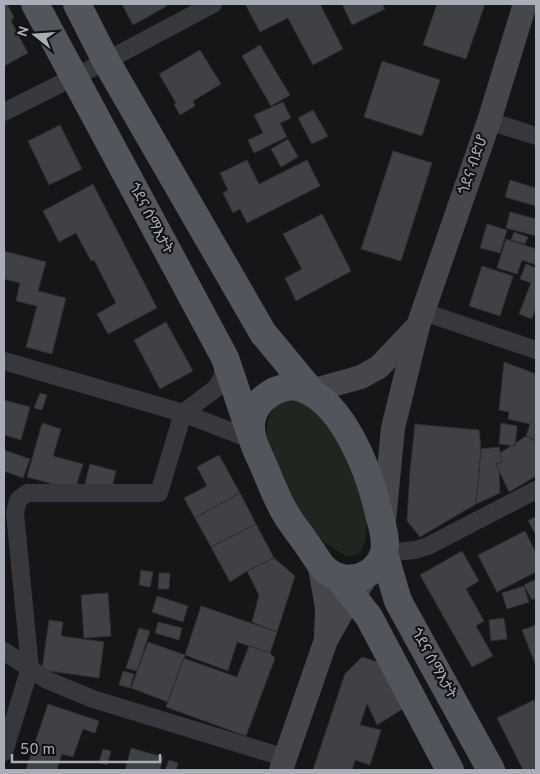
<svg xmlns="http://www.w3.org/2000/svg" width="540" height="774" font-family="Overpass,'Noto Sans Ethiopic',sans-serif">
<rect width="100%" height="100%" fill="#161618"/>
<path fill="#1e261f" d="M288,399l27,8 38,58 14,57 -2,21 -4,9 -8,4h-7l-20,-12 -32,-37 -27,-64v-19l4,-12 7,-9z"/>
<path fill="#404145" stroke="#303034" d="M4,4h3l7,13 -3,4 17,32 -24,13z
M122,4h43l2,2 -34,19z
M245,4h75l23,45 -30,16 -25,-47 -28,14z
M342,4h40l3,5 -33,16z
M437,4h48l-19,55 -43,-14z
M260,45l30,50 -19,11 -29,-50z
M200,50l21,34 -28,17 2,5 -15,9 -6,-11 2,-1 -17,-29z
M382,61l58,19 -18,56 -58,-19z
M283,102l8,16 -11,5 7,14 -33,16 -6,-13 15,-7 -9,-18z
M313,110l15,26 -16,8 -14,-26z
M60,125l22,44 -33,16 -21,-44z
M288,139l10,18 -17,10 -10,-18z
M393,151l39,12 -31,98 -40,-12z
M247,160l12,24 48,-24 13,26 -73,37 -7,-14 -7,4 -10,-20 5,-3 -8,-17z
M510,180l26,8v18l-31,-9z
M93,184l64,124 -49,26 -11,-20 19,-11 -22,-43 -3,1 -15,-28 -17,9 -16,-31z
M510,212l26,7v17l-30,-8z
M322,214l29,57 -55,30 -11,-23 17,-9 -19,-35z
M487,224l20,6 -7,23 -20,-5z
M514,232l14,5 -3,7 -14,-4z
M506,239l30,10v16l-14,-5 -5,14 -20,-6z
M4,251l42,11 -8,29 28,7 -14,56 -26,-7 11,-41 -21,-5 4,-18 -16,-4z
M526,264l10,4v39l-4,12 -13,-5 12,-31 -11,-4z
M482,266l31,10 -13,40 -31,-10z
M166,322l27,49 -33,18 -26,-49z
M504,362l32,12 -1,67 -9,-5 4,-12 -22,-5 1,-7 -10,-2z
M40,393l7,2 -5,15 -8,-2z
M4,400l26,7 -9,33 -17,-5z
M42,423l19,6 -8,27 30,8 -8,26 -48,-13z
M501,423l16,3 -2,20 -16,-2z
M415,424l64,6 2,19 -5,55 -56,33 -13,-16 3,-50z
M526,436l10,4v36l-27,16 -13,-28 6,-2 -2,-9z
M499,447l3,15 -6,2 3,7 1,22 -24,11 5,-55z
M4,450l26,9 -7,19 -19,-7z
M219,455l21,38 -45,25 -11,-20 23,-12 -10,-19z
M90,464l26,7 -6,24 -26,-7z
M240,493l16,31 -45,23 -16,-29z
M536,516v19l-8,-14z
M256,524l18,34 -27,13 -17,11 -19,-35z
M525,531l11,22v19l-39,20 -19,-37z
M462,551l17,30 -13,8 18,32 -8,5 17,30 -21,11 -52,-92z
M274,558l21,18 -18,56 -25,-10 7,-27 -12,-24z
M141,570l12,2 -3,15 -11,-2z
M159,573h11l-1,16h-11z
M536,579v19l-4,2 -8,-15z
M524,586l5,16 -22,7 -5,-16z
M108,593l3,43 -27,2 -3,-43z
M157,596l31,10 -5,16 -31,-10z
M201,606l76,26 -7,21 -33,-11 -9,29 -43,-16z
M504,618l3,21 -16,2 -2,-21z
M49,620l14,2 -2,14 43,6 -5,36 -57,-8z
M158,622l24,6 -3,12 -24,-7z
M536,625v41l-14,-36z
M139,628l11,3 -13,40 -11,-3z
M148,642l37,13 -17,47 -37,-14z
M249,646l21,7 5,5 -29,78 -80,-29 17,-49 54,19z
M362,657l19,6 23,45 -27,17 -10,-22 -7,22 21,5 -11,35 -15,-5 -3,10h-39l32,-96z
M123,671l11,3 -4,14 -11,-3z
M534,700l2,4v66h-13l-26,-52z
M48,704l51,17 -4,12 -12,-4 -10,28 -11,-3 -5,15 3,1h-30l-4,-1z
M131,748l32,9 -3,13h-35z
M103,749l8,2 -4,14 -8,-3z
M169,760l9,3 -2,7h-11z"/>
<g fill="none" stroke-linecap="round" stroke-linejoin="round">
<path stroke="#37383d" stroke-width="18" d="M4,112l102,-51 107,-57
M489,121l47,15
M424,312l112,38
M4,361l179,52 70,27
M384,553l31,-3 13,-4 108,-56
M4,651l43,29 46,19 193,59
M4,752l26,-84 -15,-155 3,-13 9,-7h132l24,-80 32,-24 7,-11 3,-17"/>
<path stroke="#45474d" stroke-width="24" d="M311,391l50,-14 18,-10 38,-40
M384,521l9,-93 25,-102 71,-205 36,-117
M319,562l8,46 -1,28
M281,770l45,-130 17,-30 19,-27"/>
<path stroke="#53555c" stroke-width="28" d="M35,4l190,354 26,77
M77,4l29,57 157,272 48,58
M292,386c49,6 78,87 87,128 3,12 8,25 5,38 -3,13 -15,24 -29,26 -10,2 -20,-1 -28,-7 -7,-5 -11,-14 -16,-21 -8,-12 -17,-23 -24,-34 -10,-16 -17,-35 -24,-52 -6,-13 -13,-26 -12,-40 2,-22 20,-35 41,-38z
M384,553l14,48 93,169
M338,577l31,40 81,153"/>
</g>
<g text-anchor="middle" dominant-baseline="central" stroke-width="4" stroke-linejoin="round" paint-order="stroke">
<g font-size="15" fill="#a8adb8" stroke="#111113">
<text transform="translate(474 165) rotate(-71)">ጎደና ብድሆ</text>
<text transform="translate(150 219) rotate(62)">ጎደና ሰማእታት</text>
<text transform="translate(433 664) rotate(61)">ጎደና ሰማእታት</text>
</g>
</g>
<rect width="540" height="774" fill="none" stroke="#a8adb8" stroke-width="10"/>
<g transform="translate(35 35) rotate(287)" stroke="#111113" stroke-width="4" paint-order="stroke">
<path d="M0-4L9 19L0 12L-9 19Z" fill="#a8adb8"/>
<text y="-8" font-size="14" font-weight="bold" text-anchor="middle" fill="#a8adb8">N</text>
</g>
<path d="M12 754v8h148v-8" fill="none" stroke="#a8adb8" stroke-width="2.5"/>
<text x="20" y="754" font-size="15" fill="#a8adb8" stroke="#111113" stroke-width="4" paint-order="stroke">50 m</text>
</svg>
